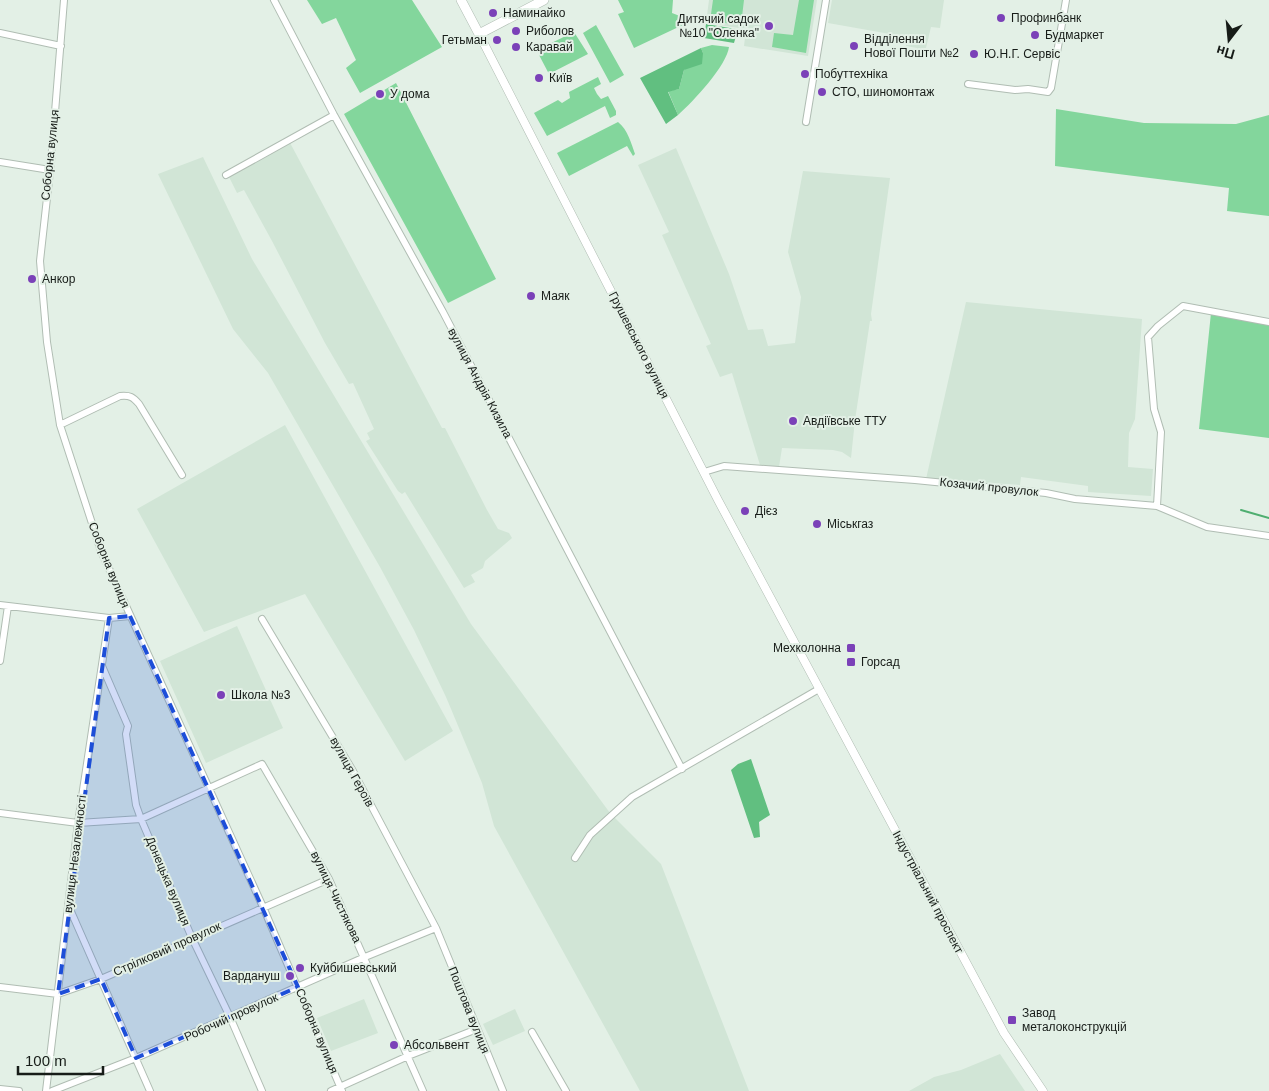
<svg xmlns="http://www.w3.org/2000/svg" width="1269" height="1091" font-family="Arial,sans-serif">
<rect width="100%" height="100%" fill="#e3f0e6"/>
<path fill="#d1e5d6" d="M709,0h108l-9,56 -64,-10 2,-17 -40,-6z
M832,0h112l-4,28 -9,-1 -6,25 -8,-1v-3l-11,-2 1,-9 -79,-14z
M288,139l154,289h3l42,82 11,19 11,4 3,5 -27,23 -2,7 -12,7 4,7 -11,6 -59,-96 -3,2 -4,-3 -32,-50 4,-2 -3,-6 7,-4 -21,-46 -4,1 -24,-41 -53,-102 -28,-51 -7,3 -11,-22z
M676,148l53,126 19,56 15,-1 5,17 27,-3 6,-46 -13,-45 15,-81 87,7 -19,136 1,7h-2l-15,99 -4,38 -9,-6 -9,-2 -51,-2 -3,19 -19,-2 -28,-92 -12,4 -14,-31 5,-2 -49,-109 7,-3 -31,-67z
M203,157l49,102 219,365 139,189 51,51 88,227h-109l-146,-265 -12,-43 -36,-86 -32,-67 -34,-63 -112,-194 -35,-44 -75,-155z
M966,302l176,17 -7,100 -6,14 -1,34 25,2 -2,27 -63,-4v-6l-67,-9 -1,8 -94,-6z
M285,425l168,306 -48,30 -100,-167 -101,38 -67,-123z
M237,626l46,102 -77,35 -46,-102z
M364,999l14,34 -47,18 -14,-33z
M515,1009l10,22 -32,14 -10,-21z
M1000,1054l25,37h-116l25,-14 27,-7z"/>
<path fill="#83d69c" d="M307,0h105l30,47 -82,46 -14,-25 10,-8 -20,-42 -14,6z
M618,0h55l-1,13 13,5 2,5 -53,25 -16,-34 6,-2z
M713,0h31l-3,25 -31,-4z
M799,0h15l-8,53 -34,-6 2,-14 19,2z
M596,25l28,50 -14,8 -27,-50z
M574,32l14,22 -39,20 -10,-19 5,-2 -1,-6z
M712,45l17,2c-2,18 -36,55 -51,68l-10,-24 11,-2 5,-19 19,-17 -2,-5z
M598,77l3,7 -7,4 3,6 4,5 7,-3 8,15v4l-6,3 -5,-12 -58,30 -13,-23 24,-13 4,3 8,-5 -1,-6z
M396,83l100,196 -48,24 -104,-189z
M1056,109l88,14 92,1 33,-9v101l-42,-5 2,-23 -174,-22z
M618,122c10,8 13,21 17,32l-2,2 -6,-10 -58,30 -12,-23z
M1211,313l58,11v114l-70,-9z"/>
<path fill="#61bf80" d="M706,24l36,6 -1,6h-5l-2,7 -30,-5z
M701,48l2,5 -1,11 -18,6 -5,19 -11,3 10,23 -12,9 -26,-46z
M751,759l19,56 -11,7 1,15 -6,1 -23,-68 7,-6z"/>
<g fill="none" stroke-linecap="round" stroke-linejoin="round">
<path stroke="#4fae70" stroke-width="2" d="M1241,510l28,8"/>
<defs>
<path id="minor" d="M64,0l-13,162 -11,99 7,81 13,83 41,126 162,356 79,184
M274,0l60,115 109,197 239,457
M0,33l61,13
M968,84l47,6 13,-1 20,3 3,-4 15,-88
M806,122l20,-122
M0,162l50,8
M226,175l108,-60
M60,425l60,-29c10,-1 13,1 19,8l43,71
M704,472l20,-6 191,14 131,13 29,6 82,7 50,21 62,9
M1157,506l4,-74 -7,-23 -6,-72 10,-11 25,-20 86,16
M0,605l109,13 21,-2
M262,619l91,152 83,157 67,163
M0,661l8,-55
M102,666l26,60 -2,8 10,71 5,14 51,119 38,79 32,74
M0,813l78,10 63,-4 121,-55 67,115 94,212
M575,858l15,-23 42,-38 187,-108
M69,907l81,184
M0,987l58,7 43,-15 228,-100
M532,1032l34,59
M0,1089l19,2
M46,1091l32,-268 31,-205
M52,1091l84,-33 229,-101 71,-29
M331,1091l77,-35 69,-27"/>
<path id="tertiary" d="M479,34l239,466 286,533 39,58"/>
<path id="secondary" d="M461,0l18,34 65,-34"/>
</defs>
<use href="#minor" stroke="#b0bdb3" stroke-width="8"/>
<use href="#tertiary" stroke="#b0bdb3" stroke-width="9"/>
<use href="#secondary" stroke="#b0bdb3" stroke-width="10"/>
<use href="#minor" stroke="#fff" stroke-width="6"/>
<use href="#tertiary" stroke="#fff" stroke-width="8"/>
<use href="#secondary" stroke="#fff" stroke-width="9"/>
</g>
<path fill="#1d4ed8" fill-opacity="0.2" stroke="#1d4ed8" stroke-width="4" stroke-dasharray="10 6" stroke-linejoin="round" d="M130,616l168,371 -162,71 -35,-79 -43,15 51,-376z"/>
<g fill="#7b41b8" stroke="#e3f0e6" stroke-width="2">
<circle cx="493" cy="13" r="5"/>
<circle cx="1001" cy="18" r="5"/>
<circle cx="769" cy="26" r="5"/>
<circle cx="516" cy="31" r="5"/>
<circle cx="1035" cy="35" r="5"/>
<circle cx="497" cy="40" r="5"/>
<circle cx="854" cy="46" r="5"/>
<circle cx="516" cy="47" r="5"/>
<circle cx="974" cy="54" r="5"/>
<circle cx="805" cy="74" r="5"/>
<circle cx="539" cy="78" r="5"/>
<circle cx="822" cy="92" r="5"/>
<circle cx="380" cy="94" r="5"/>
<circle cx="32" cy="279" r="5"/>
<circle cx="531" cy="296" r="5"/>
<circle cx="793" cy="421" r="5"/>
<circle cx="745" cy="511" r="5"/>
<circle cx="817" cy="524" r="5"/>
<rect x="846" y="643" width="10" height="10" rx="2.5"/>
<rect x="846" y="657" width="10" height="10" rx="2.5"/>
<circle cx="221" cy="695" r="5"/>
<circle cx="300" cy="968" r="5"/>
<circle cx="290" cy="976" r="5"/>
<rect x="1007" y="1015" width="10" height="10" rx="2.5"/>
<circle cx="394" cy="1045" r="5"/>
</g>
<g text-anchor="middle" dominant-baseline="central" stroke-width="4" stroke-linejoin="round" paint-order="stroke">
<g font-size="12" fill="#171c18" stroke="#e3f0e6" text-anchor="start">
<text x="503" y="13">Наминайко</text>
<text x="1011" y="18">Профинбанк</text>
<text x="759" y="19" text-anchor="end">Дитячий садок<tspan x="759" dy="14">№10 "Оленка"</tspan></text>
<text x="526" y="31">Риболов</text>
<text x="1045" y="35">Будмаркет</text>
<text x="864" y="39">Відділення<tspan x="864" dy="14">Нової Пошти №2</tspan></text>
<text x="487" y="40" text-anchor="end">Гетьман</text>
<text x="526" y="47">Каравай</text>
<text x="984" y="54">Ю.Н.Г. Сервіс</text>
<text x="815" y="74">Побуттехніка</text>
<text x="549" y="78">Київ</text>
<text x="832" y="92">СТО, шиномонтаж</text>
<text x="390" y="94">У дома</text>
<text x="42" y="279">Анкор</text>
<text x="541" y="296">Маяк</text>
<text x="803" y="421">Авдіївське ТТУ</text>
<text x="755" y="511">Дієз</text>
<text x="827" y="524">Міськгаз</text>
<text x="841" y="648" text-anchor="end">Мехколонна</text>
<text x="861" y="662">Горсад</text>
<text x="231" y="695">Школа №3</text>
<text x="310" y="968">Куйбишевський</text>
<text x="280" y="976" text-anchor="end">Вардануш</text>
<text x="1022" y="1013">Завод<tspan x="1022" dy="14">металоконструкцій</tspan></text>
<text x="404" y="1045">Абсольвент</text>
</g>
<g font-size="12" fill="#171c18" stroke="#e3f0e6">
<text transform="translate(50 155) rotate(-84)">Соборна вулиця</text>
<text transform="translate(639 345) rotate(63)">Грушевського вулиця</text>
<text transform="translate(480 383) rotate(62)">вулиця Андрія Кизила</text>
<text transform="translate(989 487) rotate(6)">Козачий провулок</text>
<text transform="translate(109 565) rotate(68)">Соборна вулиця</text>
<text transform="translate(352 772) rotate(61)">вулиця Героїв</text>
<text transform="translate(75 854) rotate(-83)">вулиця Незалежності</text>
<text transform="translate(168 881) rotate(67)">Донецька вулиця</text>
<text transform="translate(928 892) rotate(62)">Індустріальний проспект</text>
<text transform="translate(336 897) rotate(64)">вулиця Чистякова</text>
<text transform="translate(167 949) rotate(-24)">Стрілковий провулок</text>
<text transform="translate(469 1010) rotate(68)">Поштова вулиця</text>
<text transform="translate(231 1017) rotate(-24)">Робочий провулок</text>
<text transform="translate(317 1031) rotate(67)">Соборна вулиця</text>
</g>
</g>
<g transform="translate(1229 40) rotate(196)" stroke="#e3f0e6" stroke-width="4" paint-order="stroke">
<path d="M0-4L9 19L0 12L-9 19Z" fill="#171c18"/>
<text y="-8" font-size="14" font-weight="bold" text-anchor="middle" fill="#171c18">Пн</text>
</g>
<path d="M18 1066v8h85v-8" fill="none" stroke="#171c18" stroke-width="2.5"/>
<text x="25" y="1066" font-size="15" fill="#171c18" stroke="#e3f0e6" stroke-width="4" paint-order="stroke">100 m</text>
</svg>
